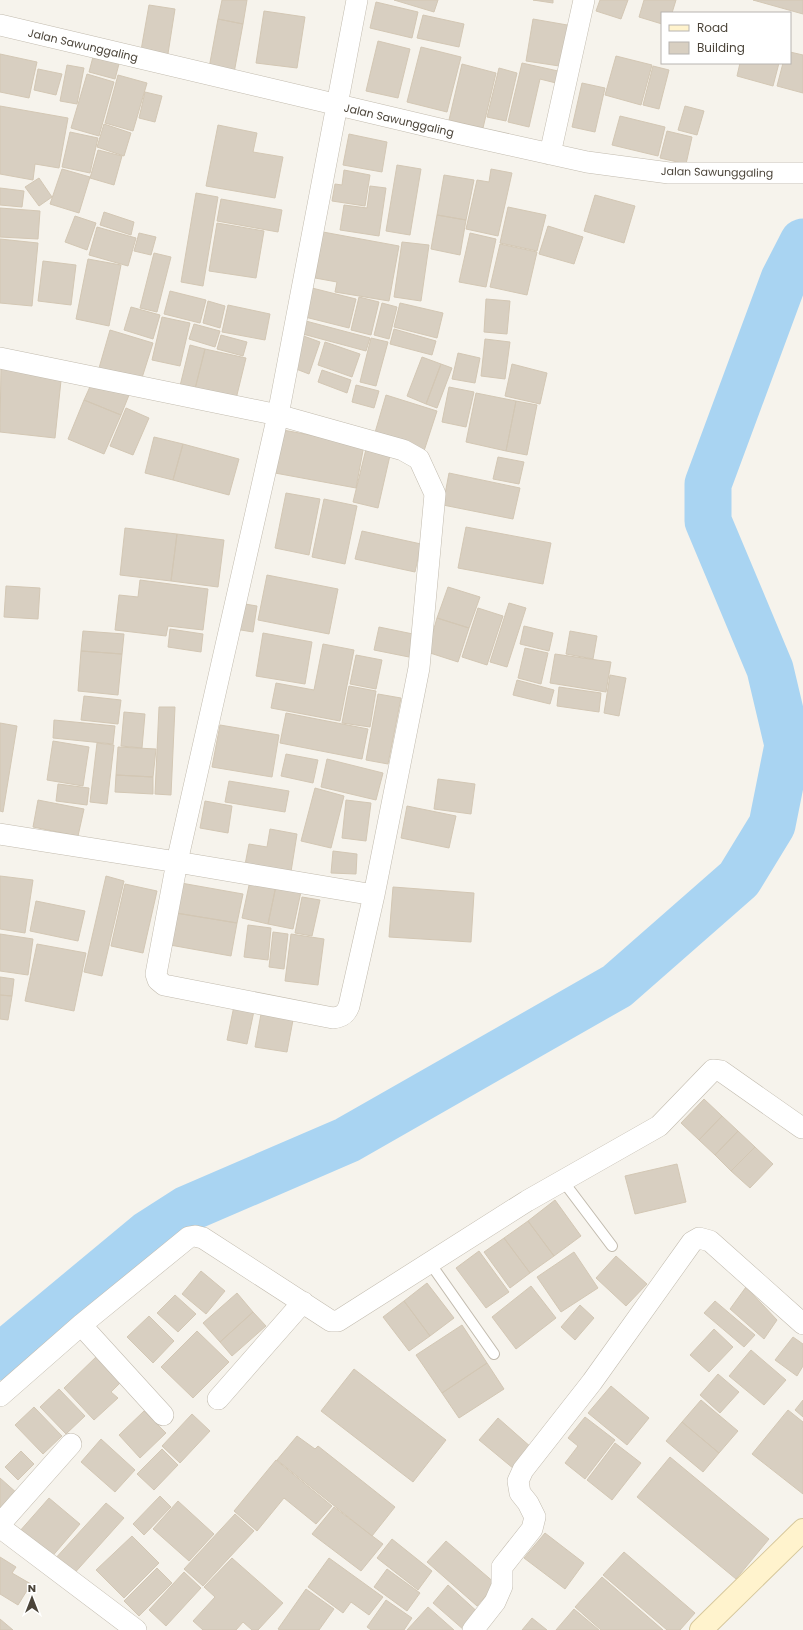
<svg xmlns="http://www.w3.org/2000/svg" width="803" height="1630" font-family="Poppins,sans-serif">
<rect width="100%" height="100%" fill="#f6f3ec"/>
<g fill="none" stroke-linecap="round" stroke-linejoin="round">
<path stroke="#a9d4f2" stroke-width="47" d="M0,1357l148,-123 39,-25 160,-69 270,-154 122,-107 33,-54 16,-80 -18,-76 -62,-148v-37l76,-205 19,-37"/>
</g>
<path fill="#d8cfc1" stroke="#d3c7b4" d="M222,0h25l-4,24 -25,-5z
M394,0h44l-4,12z
M533,0h20v3z
M600,0h28l-7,19 -25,-8z
M644,0h32l-4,13h-10v11l-23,-7z
M753,0h50v14z
M376,2l42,10 -6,26 -42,-10z
M149,5l26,4 -8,51 -27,-4z
M264,11l41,6 -8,51 -41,-5z
M423,15l41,9 -5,23 -42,-9z
M218,19l25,5 -9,49 -25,-5z
M533,19l40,7 -7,41 -40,-6z
M378,41l32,8 -12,49 -32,-7z
M421,47l40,10 -14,55 -40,-10z
M790,52l13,3v38l-26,-7 6,-23h7z
M94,53l26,7 -5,19 -26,-7z
M0,54l37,8 -8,36 -29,-6z
M616,56l36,9 -11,40 -36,-10z
M522,63l45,10 -3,12 -24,-6 -11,48 -21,-5z
M740,63h39l-6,23 -36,-10z
M462,64l34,9 -13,55 -34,-8z
M67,65l17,3 -7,36 -17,-3z
M653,66l16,4 -10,39 -16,-4z
M499,68l18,5 -11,48 -19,-4z
M38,69l24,5 -6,21 -22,-5z
M87,74l27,8 -15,54 -28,-8z
M118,75l29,8 -14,48 -28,-8z
M582,83l23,5 -10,44 -23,-5z
M145,92l17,4 -7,26 -16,-4z
M0,106l68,12 -9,50 -24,-4 -2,16 -33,-6z
M685,106l19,5 -7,24 -19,-5z
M620,116l45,11 -7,29 -46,-11z
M104,124l27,9 -7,23 -27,-9z
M218,125l39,8 -4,19 30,5 -8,41 -69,-12z
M667,131l25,6 -6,27 -26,-6z
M70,132l28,6 -8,35 -28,-6z
M349,134l38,8 -5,30 -39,-7z
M98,150l24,6 -8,29 -24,-7z
M397,165l24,4 -11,66 -24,-4z
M62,169l28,8 -11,36 -29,-9z
M491,169l21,4 -14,63 -32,-7 11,-49 12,2z
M344,170l26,5 -5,31 -33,-5 3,-17 7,1z
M444,175l30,5 -8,40 -29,-5z
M39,178l13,19 -13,9 -14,-19z
M370,186l16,2 -7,48 -39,-6 4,-25 23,3z
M0,188l24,3 -2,16 -22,-2z
M196,193l22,4 -15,89 -22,-4z
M595,195l40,11 -11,37 -40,-12z
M221,199l61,11 -4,22 -61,-11z
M508,207l38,8 -9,36 -37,-8z
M0,208l40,3 -2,28 -38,-2z
M104,212l30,10 -3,13 -31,-10z
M437,215l29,5 -6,35 -29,-6z
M75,216l21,7 -9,27 -22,-8z
M217,223l47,8 -8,47 -47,-7z
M548,226l35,11 -9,27 -35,-10z
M97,227l39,11 -8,28 -39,-11z
M323,232l76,14 -10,55 -54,-9 2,-10 -22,-4z
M139,233l17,4 -5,18 -17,-4z
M470,233l26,6 -10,48 -27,-5z
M0,239l38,4 -6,63 -32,-3z
M402,242l27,3 -8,56 -27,-4z
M500,244l37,8 -10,43 -37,-8z
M154,253l17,4 -14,55 -17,-4z
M88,259l33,6 -12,61 -33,-7z
M43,261l33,4 -5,40 -33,-4z
M312,288l44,11 -7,29 -44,-11z
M170,291l36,9 -6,23 -36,-9z
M359,297l20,5 -8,33 -20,-5z
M486,299l24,2 -3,33 -23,-2z
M208,301l17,5 -5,22 -17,-5z
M382,303l15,4 -8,32 -15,-4z
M400,303l43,10 -6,25 -43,-11z
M228,305l42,9 -5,26 -43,-8z
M131,307l29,8 -7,24 -29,-9z
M162,317l28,6 -10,43 -28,-6z
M302,320l68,18 -4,13 -67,-18z
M194,324l26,7 -5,16 -26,-8z
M394,329l42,12 -4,14 -42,-11z
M110,330l43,13 -12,38 -42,-13z
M221,335l26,7 -4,14 -26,-7z
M301,335l19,7 -11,32 -18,-7z
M371,338l17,4 -12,44 -16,-4z
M485,339l25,3 -5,37 -24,-3z
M325,342l35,12 -8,23 -34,-12z
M190,345l15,4 -11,44 -15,-3z
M205,349l41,9 -11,45 -41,-10z
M458,353l22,5 -5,25 -23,-4z
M422,357l19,7 -15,40 -19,-8z
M1,364l61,7 -7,67 -55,-6z
M441,364l11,4 -15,40 -11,-4z
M512,364l35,9 -7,31 -35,-8z
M322,370l29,10 -4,13 -29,-11z
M93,380l36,15 -8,20 -37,-15z
M356,385l23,6 -5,17 -22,-6z
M449,387l25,5 -8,35 -24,-5z
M476,393l40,8 -10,50 -40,-9z
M386,395l51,16 -13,40 -50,-15z
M84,400l37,15 -17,39 -36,-15z
M516,401l21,4 -10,50 -21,-4z
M126,408l23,10 -16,37 -23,-9z
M283,430l81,15 -8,43 -81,-15z
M154,437l29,7 -10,36 -28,-7z
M183,444l56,15 -10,36 -56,-15z
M367,445l24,6 -13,57 -25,-6z
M498,457l26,5 -5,22 -26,-5z
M449,473l71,15 -7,31 -70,-14z
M286,493l34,6 -11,56 -34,-7z
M324,499l33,7 -12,58 -33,-7z
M466,527l85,16 -8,41 -85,-16z
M125,528l52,6 -6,47 -51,-6z
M362,531l59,13 -6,28 -60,-13z
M177,534l47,6 -6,47 -47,-6z
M267,575l71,14 -9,45 -71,-14z
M140,580l68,9 -5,41 -35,-4 -2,10 -51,-6 4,-35 19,2z
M6,586l34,2 -2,31 -34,-2z
M448,587l32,10 -11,31 -32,-10z
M239,603l18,3 -4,26 -18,-3z
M509,603l17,5 -19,59 -17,-5z
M478,608l25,8 -16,49 -25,-8z
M437,618l32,10 -11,34 -31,-10z
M524,626l29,7 -4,18 -29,-7z
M379,627l34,7 -4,23 -35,-7z
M170,629l33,5 -2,18 -33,-5z
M83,631l41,3 -2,20 -41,-3z
M570,631l27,5 -4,23 -27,-5z
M263,633l49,9 -7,42 -49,-8z
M323,644l31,6 -14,71 -69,-13 5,-25 38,7z
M525,648l23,5 -7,31 -23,-6z
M81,651l41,3 -4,41 -40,-4z
M555,654l56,8 -5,30 -56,-9z
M356,655l26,5 -6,29 -26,-5z
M610,675l16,3 -7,38 -15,-3z
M517,680l37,10 -4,14 -37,-9z
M349,686l27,5 -6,36 -28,-4z
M559,687l42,6 -2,19 -42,-6z
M378,694l23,4 -13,66 -22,-4z
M84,696l37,4 -3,24 -37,-4z
M159,707h16l-4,88 -16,-1z
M124,712l21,2 -3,34 -21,-2z
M286,713l82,16 -6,30 -82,-16z
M54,720l61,6 -2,18 -60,-6z
M0,723l17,3 -14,86 -3,-1z
M220,725l59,10 -7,42 -60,-10z
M53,741l36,6 -6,39 -36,-6z
M97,743l17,2 -7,59 -17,-2z
M118,747l38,2 -3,28 -37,-2z
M286,754l32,6 -5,23 -32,-7z
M327,759l56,14 -7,27 -55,-13z
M116,775l37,2v17l-38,-2z
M438,779l37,5 -4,30 -37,-5z
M229,781l60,10 -4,21 -60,-10z
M58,784l31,4 -2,17 -31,-4z
M315,788l29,8 -13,52 -30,-7z
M38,800l46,9 -6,27 -45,-9z
M346,800l25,3 -5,38 -24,-3z
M205,801l27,5 -4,27 -28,-5z
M407,806l49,10 -7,32 -48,-10z
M270,829l27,5 -7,44 -46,-8 5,-26 18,3z
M333,851l24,3 -1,20 -25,-1z
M0,876l33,4 -8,53 -25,-4z
M106,876l18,5 -22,95 -18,-4z
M251,876l26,5 -9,43 -26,-6z
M277,881l25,6 -9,42 -25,-5z
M181,883l62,11 -6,29 -61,-10z
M125,884l32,7 -14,62 -32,-7z
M393,887l81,6 -3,49 -82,-5z
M302,897l18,3 -8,36 -17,-3z
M36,901l49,10 -7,30 -48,-10z
M176,913l61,10 -6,33 -61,-11z
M248,925l23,3 -3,32 -24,-3z
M273,932l15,2 -4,35 -15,-2z
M0,934l33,5 -5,36 -28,-4z
M291,934l33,5 -6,46 -33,-4z
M37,944l49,9 -12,58 -49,-10z
M0,977l14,2 -2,17 -12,-1z
M0,995l12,1 -4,24 -8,-1z
M234,1006l20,5 -7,33 -20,-4z
M261,1014l32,6 -6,32 -32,-5z
M704,1099l18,17 -23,24 -18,-17z
M722,1116l16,15 -23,24 -16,-15z
M738,1131l17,16 -24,24 -16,-16z
M755,1147l18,17 -23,24 -19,-17z
M677,1164l9,38 -51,12 -10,-38z
M555,1200l26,36 -27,20 -26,-35z
M528,1221l26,35 -24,17 -26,-35z
M504,1238l26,35 -20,15 -26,-36z
M479,1251l30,41 -23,16 -30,-40z
M574,1252l24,36 -37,24 -24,-35z
M616,1256l31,28 -21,22 -30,-28z
M201,1271l24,20 -19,23 -24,-20z
M427,1283l27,35 -24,18 -26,-35z
M531,1286l25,32 -40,31 -24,-32z
M746,1287l31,33 -13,19 -34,-30z
M237,1293l16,19 -33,30 -17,-19z
M175,1295l21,19 -18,18 -21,-19z
M404,1301l26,35 -21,15 -26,-34z
M715,1301l40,34 -11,12 -40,-34z
M580,1305l14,13 -19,22 -14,-13z
M253,1312l13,14 -34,30 -12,-14z
M149,1316l25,25 -21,22 -26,-26z
M462,1325l25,38 -45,30 -26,-38z
M714,1329l19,18 -24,25 -19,-17z
M197,1331l32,31 -36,36 -32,-31z
M793,1337l10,7v22l-6,10 -22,-16z
M751,1350l35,30 -22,25 -35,-29z
M98,1355l24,26 -11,11 7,6 -24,22 -30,-32z
M487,1363l17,26 -45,29 -17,-25z
M354,1369l92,71 -33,42 -92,-71z
M718,1374l21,18 -19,21 -20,-18z
M611,1386l38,32 -22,27 -39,-32z
M59,1389l26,27 -19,18 -26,-27z
M701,1400l37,31 -19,22 -37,-31z
M803,1400v17l-8,-7z
M34,1407l28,29 -19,18 -28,-29z
M788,1410l15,12v72l-51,-40z
M144,1411l22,22 -26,25 -21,-23z
M192,1414l18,17 -30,32 -18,-17z
M585,1417l30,23 -30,39 -20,-16 13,-17 -10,-8z
M498,1418l34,30 -18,21 -35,-29z
M682,1422l37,31 -16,19 -37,-31z
M297,1436l18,13 3,-3 77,61 -23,29 -95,-76z
M101,1439l34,31 -20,22 -34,-30z
M615,1443l26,20 -29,37 -25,-20z
M162,1449l16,16 -24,25 -17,-16z
M21,1451l13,13 -16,16 -13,-13z
M670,1457l99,82 -33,40 -99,-82z
M276,1460l56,46 -16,18 -32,-26 -27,33 -23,-20z
M0,1478l18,16 -18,16z
M160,1496l11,11 -27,28 -11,-11z
M49,1498l31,26 -30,35 -31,-27z
M178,1501l36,33 -25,27 -36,-32z
M106,1503l18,15 -53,59 -18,-16z
M334,1507l49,37 -22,27 -49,-37z
M235,1514l19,17 -51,55 -19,-17z
M545,1533l39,30 -19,26 -41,-31z
M132,1536l27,27 -35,35 -28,-28z
M392,1539l40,32 -14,19 -41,-32z
M446,1541l50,43 -19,22 -50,-44z
M624,1552l71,61 -15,17h-13l-64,-55z
M0,1557l16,10 -4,6 19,11 -13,21 -18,-11z
M232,1558l51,45 -25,27h-6l-9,-8 -7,8h-33l-10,-9 22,-24 -11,-10z
M329,1558l54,39 -14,18 -18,-13 -8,11 -35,-26z
M157,1568l15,15 -33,33 -15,-15z
M387,1569l33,24 -13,18 -33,-24z
M184,1572l17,16 -35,38 -17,-16z
M602,1577l61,53h-62l-26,-23z
M448,1585l33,30 -17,15 -31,-27z
M306,1589l28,20 -15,21h-39l-2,-1z
M386,1600l26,18 -8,12h-33l-4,-3z
M428,1607l26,23h-47z
M574,1609l25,21h-43z
M532,1618l15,12h-25z
M0,1619l13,11h-13z"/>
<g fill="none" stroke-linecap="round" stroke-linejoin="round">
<defs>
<path id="lane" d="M563,1181l49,65
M430,1263l64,91"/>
<path id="street" d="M0,25l461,109 126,28 82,11h134
M550,154l34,-154
M0,358l278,57 125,35 16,9 16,35 -16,174 -45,227 -197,-33 -21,112 2,6 6,5 169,33c9,-1 13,-4 16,-12l25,-111
M0,834l177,28 101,-447 79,-415
M81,1325l82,90
M0,1396l81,-71 108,-88 6,-1 8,2 128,83h7l189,-120 132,-75 54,-56 8,1 81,57
M218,1399l85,-97
M71,1444l-70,79v5l135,102
M473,1630l22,-28 7,-16v-19l30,-38 3,-12 -7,-14 -8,-10 -2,-12 5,-11 69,-88 100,-140 7,-4 11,3 93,83"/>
<path id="secondary" d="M701,1630l102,-100"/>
</defs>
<use href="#lane" stroke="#c2bbae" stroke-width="12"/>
<use href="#street" stroke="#c2bbae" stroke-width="22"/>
<use href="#secondary" stroke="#d6c79b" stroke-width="24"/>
<use href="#lane" stroke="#fff" stroke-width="10"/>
<use href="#street" stroke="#fff" stroke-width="21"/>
<use href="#secondary" stroke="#fff3cd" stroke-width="22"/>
</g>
<g text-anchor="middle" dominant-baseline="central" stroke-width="4" stroke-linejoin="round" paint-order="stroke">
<g font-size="11" fill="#4b4439" stroke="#fff">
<text transform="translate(83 45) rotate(13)">Jalan Sawunggaling</text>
<text transform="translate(399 120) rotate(13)">Jalan Sawunggaling</text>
<text transform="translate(717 172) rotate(1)">Jalan Sawunggaling</text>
</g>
</g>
<rect x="661" y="12" width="130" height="52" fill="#ffffff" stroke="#b7b4b0"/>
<rect x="669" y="25" width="20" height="6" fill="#fff3cd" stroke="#b7b4b0"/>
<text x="697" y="32" font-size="12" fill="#4b4439">Road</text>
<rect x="669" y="42" width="20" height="12" fill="#d8cfc1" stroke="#b7b4b0"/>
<text x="697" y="52" font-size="12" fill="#4b4439">Building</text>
<g transform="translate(32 1598)" stroke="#ffffff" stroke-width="3" paint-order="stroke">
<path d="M0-3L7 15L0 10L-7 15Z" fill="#4b4439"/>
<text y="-6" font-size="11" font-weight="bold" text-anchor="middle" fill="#4b4439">N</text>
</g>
</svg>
